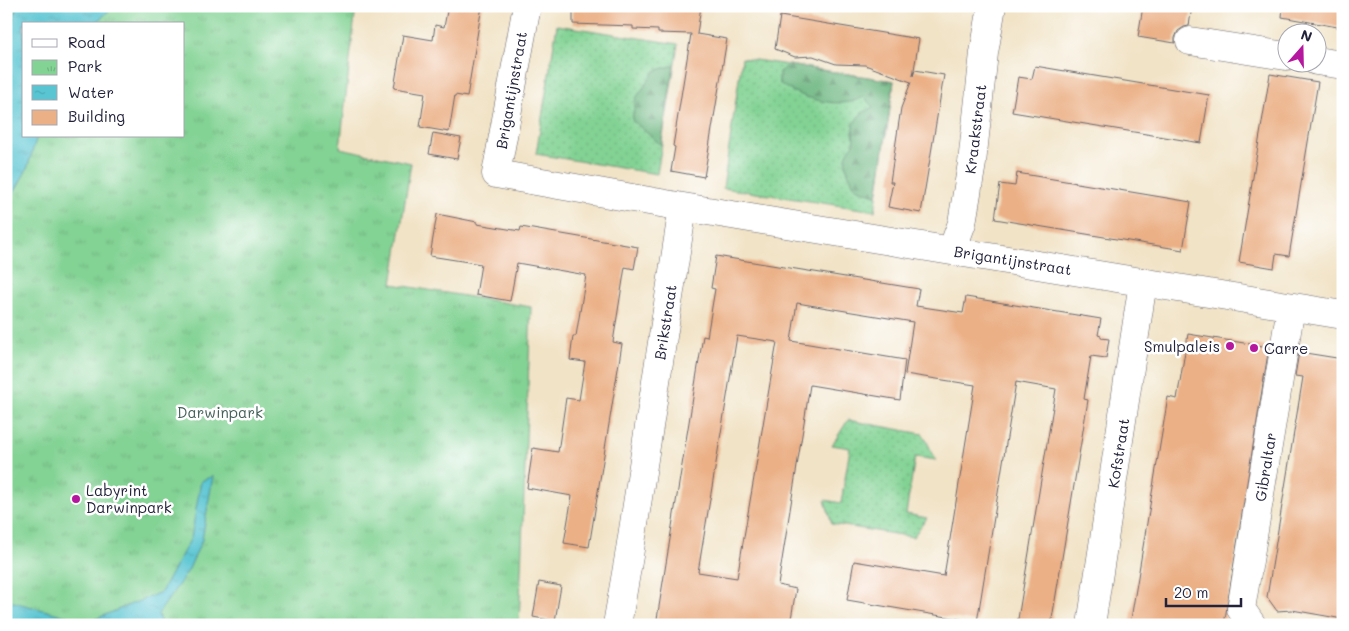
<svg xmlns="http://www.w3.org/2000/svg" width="1349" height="631" font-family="Mali,sans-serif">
<defs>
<pattern id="grass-dots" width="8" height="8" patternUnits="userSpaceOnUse" patternTransform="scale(1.25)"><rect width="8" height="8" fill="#83d394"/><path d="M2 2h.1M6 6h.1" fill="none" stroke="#71b580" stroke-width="1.8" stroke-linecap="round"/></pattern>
<pattern id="forest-firs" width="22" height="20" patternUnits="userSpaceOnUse" patternTransform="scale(1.25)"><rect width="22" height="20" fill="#6ab57e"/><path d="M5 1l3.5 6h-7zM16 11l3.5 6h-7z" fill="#579368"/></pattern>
<pattern id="park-tufts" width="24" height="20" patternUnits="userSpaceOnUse" patternTransform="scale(1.25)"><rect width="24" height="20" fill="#83d394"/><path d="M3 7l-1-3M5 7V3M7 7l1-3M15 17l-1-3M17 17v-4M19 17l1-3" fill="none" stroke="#71b580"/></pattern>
<pattern id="water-ripples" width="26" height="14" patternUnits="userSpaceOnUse" patternTransform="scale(1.25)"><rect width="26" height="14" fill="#59c5d2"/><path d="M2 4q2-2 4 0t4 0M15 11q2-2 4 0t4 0" fill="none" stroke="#4da9b5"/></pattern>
</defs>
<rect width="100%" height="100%" fill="#fff"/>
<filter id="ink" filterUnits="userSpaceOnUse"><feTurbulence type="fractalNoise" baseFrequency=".02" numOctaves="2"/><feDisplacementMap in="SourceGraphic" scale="10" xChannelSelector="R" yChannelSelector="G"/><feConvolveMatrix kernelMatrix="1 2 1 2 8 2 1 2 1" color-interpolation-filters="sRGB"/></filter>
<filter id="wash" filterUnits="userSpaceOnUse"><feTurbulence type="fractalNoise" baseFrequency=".0096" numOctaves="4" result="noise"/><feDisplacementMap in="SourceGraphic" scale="20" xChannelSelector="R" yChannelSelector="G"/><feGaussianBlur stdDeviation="1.12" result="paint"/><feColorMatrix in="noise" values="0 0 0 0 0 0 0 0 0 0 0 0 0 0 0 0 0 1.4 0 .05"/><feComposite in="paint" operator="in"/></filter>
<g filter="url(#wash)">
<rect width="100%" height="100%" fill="#f1e3c6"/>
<path fill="url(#grass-dots)" stroke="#527a68" d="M557,25l121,19 -21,130 -121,-20z
M742,58l152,23 -19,130 -152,-23z
M848,420l75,14 13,26 -21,-3 -9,57 21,4 -14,19 -81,-13 -7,-24 16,3 9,-55 -18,-3z"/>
<path fill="url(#forest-firs)" stroke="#466c5c" d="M674,65l-13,80 -29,-25 4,-22 19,-27z
M789,65l105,16 -17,115 -21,-8c-9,-17 -17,-28 -2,-44l-1,-20 8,-10 12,-7 -9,-10c-4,2 -9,4 -14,5 -22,4 -54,-6 -71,-19v-11z"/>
<path fill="url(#park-tufts)" stroke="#527a68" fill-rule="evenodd" d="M6,6h350l-16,142 71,15 -19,121 139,23 -12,318h-513zM24,24h160v112h-160z"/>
<path fill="url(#water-ripples)" stroke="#3e7486" d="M17,6h97l-19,18h-71v112h13l-10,33 -17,31 -4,15v-167z
M213,476l-11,64 -14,31 -30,43 3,11h-155v-25l82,22 73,-30 30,-54 10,-57z"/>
<g id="blocks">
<path fill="#ebb086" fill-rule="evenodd" d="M448,6h34l-15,91 -12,-2 -6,37 -29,-5 5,-34 -31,-5 9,-53 30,5 2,-15 9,2z
M573,6h128l-4,28 30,5 -23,138 -33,-6 4,-24 -2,-1 18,-112 -33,-1v-3l-25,-1v-3l-60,-2z
M1143,6h49l-3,20 -5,1 -6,4 -3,7v5l-37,-6z
M1283,6h60v22l-61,-11z
M780,16l139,23 -6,37 2,-6 29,5 -23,138 -33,-6 5,-25h-3l11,-74 10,-26 -46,-17 -29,-1 -23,-8 -18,1 -20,-8z
M1035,66l174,29 -8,48 -189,-31 6,-35 14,2z
M1270,74l48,8 -29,174 -13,-2 -2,14 -35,-6z
M433,133l28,5 -4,21 -28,-5z
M1017,173l174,29 -8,48 -188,-31 5,-35 15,2z
M437,214l40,8v2l43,7 1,-4 117,20 -4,22 -9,-2 -12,75 9,2 -33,203 -25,-4 8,-47 -45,-8 6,-40 25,4 8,-54 13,2 6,-38 -15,-2 3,-24h3l10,-61 -69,-12 -7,38 -34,-6 5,-31 -51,-8z
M716,256l203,33 -3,17 47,7 3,-16 135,22 -3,16 3,1v2l8,1 -3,19 -15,-2 -7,43 4,1 -37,225h-34l39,-236 -40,-7 -39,240 -130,-22 7,-39 90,15 31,-191 -70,-11 8,-52 -116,-19 -6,38 114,19 -5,40 -90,-15 -32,200 18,4 -6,36h-134l47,-289 4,1 8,-48 -4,-1zM737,336l40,6 -40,236 -39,-6z
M1188,334l81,13 -45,278h-94l38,-228 9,2z
M1299,352l44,7v260l-51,-9 -15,1 -10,-14 36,-220 -8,-1z
M539,582l22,4 -6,35 -22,-4z"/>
</g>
</g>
<g filter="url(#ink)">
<use href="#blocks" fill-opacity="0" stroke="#6a666c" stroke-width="1"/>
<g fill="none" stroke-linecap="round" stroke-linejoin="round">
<defs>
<path id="minor" d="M527,6l-31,168 187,33 660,108
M1190,41l96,15
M1316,61l27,4
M952,250l10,-27 10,-60 12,-110 8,-47
M617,625l12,-69 54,-349
M1091,625l52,-343
M1252,625l-11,-16 50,-302"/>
</defs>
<use href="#minor" stroke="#6a666c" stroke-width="29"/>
<use href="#minor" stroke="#fff" stroke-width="28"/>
</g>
</g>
<g fill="#b5179e" stroke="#fff" stroke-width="2">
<circle cx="1230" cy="346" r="5"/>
<circle cx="1254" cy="348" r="5"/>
<circle cx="76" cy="499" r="5"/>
</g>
<g text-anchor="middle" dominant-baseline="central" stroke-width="5" stroke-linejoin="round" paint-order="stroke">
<g font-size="15" fill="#22223b" stroke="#fff">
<text transform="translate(511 90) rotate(-80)">Brigantijnstraat</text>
<text transform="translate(975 129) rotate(-83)">Kraakstraat</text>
<text transform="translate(1013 260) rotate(9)">Brigantijnstraat</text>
<text transform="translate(665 322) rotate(-81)">Brikstraat</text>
<text transform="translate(1118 453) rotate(-81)">Kofstraat</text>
<text transform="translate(1265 467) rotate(-81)">Gibraltar</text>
</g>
<g font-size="15" fill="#22223b" stroke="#fff" text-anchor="start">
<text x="1220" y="346" text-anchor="end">Smulpaleis</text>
<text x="1264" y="348">Carre</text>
<text x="86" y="490">Labyrint<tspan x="86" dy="17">Darwinpark</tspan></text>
</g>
<g font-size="15" fill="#44605a" stroke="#fff">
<text x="220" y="412">Darwinpark</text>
</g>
</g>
<rect width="1349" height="631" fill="none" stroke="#fff" stroke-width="25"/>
<rect x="22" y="22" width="162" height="115" fill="#ffffff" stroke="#a7a7b1"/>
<rect x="32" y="39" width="25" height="8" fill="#ffffff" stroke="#a7a7b1"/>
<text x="68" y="48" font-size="15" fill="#22223b">Road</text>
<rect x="32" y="60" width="25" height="15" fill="url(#park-tufts)" stroke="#a7a7b1"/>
<text x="68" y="72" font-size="15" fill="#22223b">Park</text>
<rect x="32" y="85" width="25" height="15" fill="url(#water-ripples)" stroke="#a7a7b1"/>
<text x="68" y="98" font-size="15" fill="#22223b">Water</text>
<rect x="32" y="110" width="25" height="15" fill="#ebb086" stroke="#a7a7b1"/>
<text x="68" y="122" font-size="15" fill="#22223b">Building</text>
<g transform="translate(1302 48) rotate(20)"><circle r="24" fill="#ffffff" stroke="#a7a7b1"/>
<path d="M0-4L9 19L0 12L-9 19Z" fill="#b5179e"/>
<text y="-8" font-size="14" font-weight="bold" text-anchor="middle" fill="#22223b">N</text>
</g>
<path d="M1166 598v8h75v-8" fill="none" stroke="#22223b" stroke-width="2.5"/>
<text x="1174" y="598" font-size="15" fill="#22223b" stroke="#ffffff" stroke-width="4" paint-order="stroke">20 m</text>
</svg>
